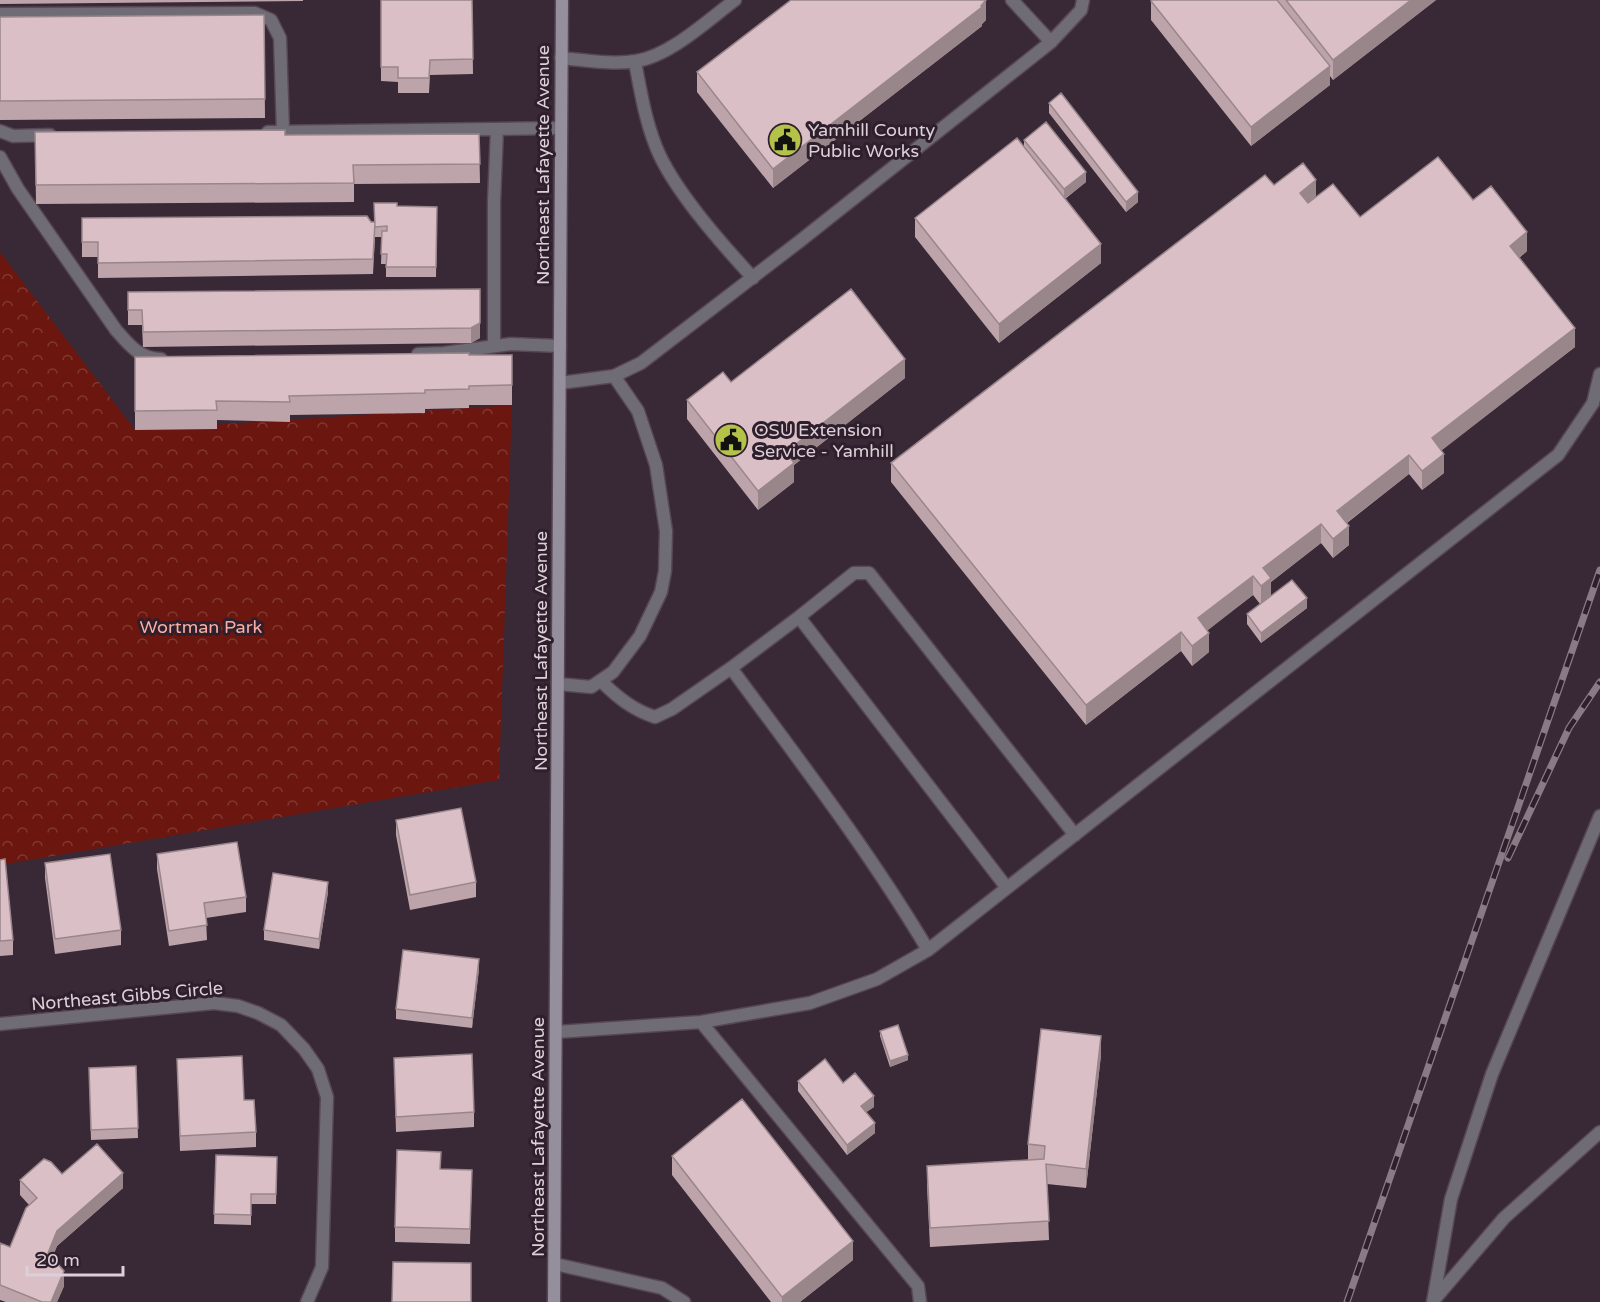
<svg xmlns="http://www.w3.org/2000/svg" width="1600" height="1302" font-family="'Varela Round',sans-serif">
<defs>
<pattern id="park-crowns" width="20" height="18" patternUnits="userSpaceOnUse" patternTransform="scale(1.5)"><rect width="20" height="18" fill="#6b170f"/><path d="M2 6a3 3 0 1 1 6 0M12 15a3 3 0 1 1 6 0" fill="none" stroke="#803831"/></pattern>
</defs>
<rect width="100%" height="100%" fill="#392936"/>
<path fill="url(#park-crowns)" d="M0,252l135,178 377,-25 -13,375 -499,85z"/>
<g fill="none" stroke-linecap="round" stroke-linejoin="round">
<defs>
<path id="lane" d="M1012,0l39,42
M0,14l255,-1 16,7 9,18 3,94
M561,58c24,2 52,7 75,3 34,-5 72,-41 99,-61
M635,62c6,31 11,64 25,94 20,41 62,88 93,122
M0,131l13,5 37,-1
M268,132l293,-4
M0,157l18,32 98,141c13,15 24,29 45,29
M494,346v-144l3,-73
M418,354l26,-1 67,-9 49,2
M560,383l54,-7 27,-13 159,-122 251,-199 30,-32 2,-10
M799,617l208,271
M731,668l68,-51 55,-44h15l206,262
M601,681c16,16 32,29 54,36l17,-8 59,-41c68,92 138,183 197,282
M558,684l33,3 22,-15 27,-36 21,-44 4,-21 1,-40 -10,-66 -18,-54 -24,-35
M701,1022l217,264 2,16
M557,1032l144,-10 109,-19 67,-24 51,-29 630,-495 35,-52 7,-29
M555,1264l107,24 22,14
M1433,1301l71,-83 96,-86
M1433,1302l18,-103 41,-125 108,-258"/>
<path id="street" d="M0,1024l214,-21 24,3 20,7 23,12 23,24 14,20 9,28 -5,170 -15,35"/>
<path id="secondary" d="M554,1302l8,-1302"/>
</defs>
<use href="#lane" stroke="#564753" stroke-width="15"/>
<use href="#street" stroke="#564753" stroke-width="15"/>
<use href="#secondary" stroke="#564753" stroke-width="15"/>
<use href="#lane" stroke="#706c75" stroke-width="12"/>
<use href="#street" stroke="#706c75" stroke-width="12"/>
<use href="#secondary" stroke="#948e9d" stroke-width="12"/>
<defs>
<path id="rail" d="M1508,858l61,-130 31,-46
M1347,1302l253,-732"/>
</defs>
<use href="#rail" stroke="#897b86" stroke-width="7"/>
<use href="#rail" stroke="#2f1f2c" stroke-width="4.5" stroke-dasharray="14" stroke-linecap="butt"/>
</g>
<path fill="#bca4aa" d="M0,0h303v1l-303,3z
M381,0h91l1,74 -43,1 -1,18h-31v-11l-17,-1z
M1152,0h284l-103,80 -3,-4v9l-79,61 -100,-126v-19z
M264,15l1,103 -265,2v-103z
M986,20l-4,4v2l-209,162 -76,-96v-20z
M1049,103l89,99 -12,10 -77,-99z
M35,132l250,3 194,-1 1,49 -126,1v18l-318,2z
M1024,140l62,42 -21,17 36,64 -102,80 -84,-106v-19l109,-71z
M1274,185l42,12 44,20 113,-17 54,51 -8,7 56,89 -134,103 3,23 -22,17 -13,-16 -62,49 2,22 -16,13 -12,-15 -50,39v15l36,11 -46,35 -14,-19v-10l13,-10 -7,-9 -46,35 2,22 -17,14 -11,-15 -95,74 -195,-243v-19z
M397,206l40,1 -1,70h-50v-13h-5l1,-27h-7l-2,37 -275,4v-21h-16v-39l292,4z
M480,289v49l-9,5 -328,4 -1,-22h-14v-33z
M469,355h43v50h-43v3l-44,1v4l-135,2v7l-73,-2v9l-82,1v-73z
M905,378l-111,87v17l-36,28 -71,-91v-19l44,-18z
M396,820l80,62v15l-66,13 -14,-75z
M157,854l89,43v15l-40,6 1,22 -38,6 -12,-77z
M0,860l13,80v15l-13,1z
M45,863l76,67v15l-66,9 -10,-76z
M328,892l-9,57 -55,-9v-10z
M479,969l-7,59 -76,-9v-10z
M880,1031l28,29 -18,7 -10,-31z
M1101,1055l-15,133 -39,-4 2,56 -119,7 -3,-61v-20l101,-6v-16z
M394,1058l80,54v15l-78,5z
M177,1059l79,73v15l-76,4z
M136,1066l2,72 -47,2 -2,-72z
M798,1081l45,2 31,24 -8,5 9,21 -28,22 -49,-64z
M216,1155l61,2 -1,47h-25v21l-37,-1z
M672,1156l181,104 -53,42h-29l-99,-127z
M441,1169l31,1 -2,74 -75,-2v-15z
M62,1174l61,14 -66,58 -5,12 12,28 -7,16h-51l-6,-2v-57l10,4 19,-42 -9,-10v-15z"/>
<path fill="#99868b" d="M986,0v20l-4,4v2l-209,162v-19z
M1411,0h25l-103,80v-20z
M1330,66v19l-79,61v-19z
M1086,172v10l-22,17v-10z
M1316,180v19l-16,13v-19z
M1138,192v10l-12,10v-10z
M1527,232v19l-17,15v-20z
M1101,244v19l-102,80v-19z
M480,323v15l-9,5v-15z
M1575,328v19l-143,111v-20z
M905,359v19l-111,87v17l-36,28v-19l28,-39z
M1444,454v19l-22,17v-19z
M1409,455v19l-72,56v-19z
M1321,524v19l-50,39v15l-10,8v-19l2,-18z
M1349,526v19l-16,13v-19z
M1253,576v19l-55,43v-20z
M1307,598v10l-46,35v-10z
M1181,632v19l-95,74v-20z
M1209,633v19l-17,14v-20z
M328,882v10l-9,57v-10z
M479,959v10l-7,59v-10z
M1101,1036v19l-15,133v-19z
M908,1055v5l-18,7v-6z
M874,1096v11l-13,9v-10z
M875,1123v10l-28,22v-10z
M123,1173v15l-66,58 -9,22v-15l9,-22z
M853,1241v19l-53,42h-18v-5z
M64,1271v15l-7,16h-6z"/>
<path fill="#dbbfc6" stroke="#99868b" stroke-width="1.5" d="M381,0h91l1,59 -43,1 -1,18h-31v-11h-17z
M791,0h195l-5,6 1,1 -209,162 -76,-97z
M1152,0h125l53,66 -79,61 -100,-126z
M1286,0h125l-78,60z
M264,15l1,84 -265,2v-84z
M1061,93l77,99 -12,10 -77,-99z
M1046,122l40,50 -22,17 -40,-49z
M285,130v5l194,-1 1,30 -127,1 1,18 -318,2 -1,-53z
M1017,138l84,106 -102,80 -84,-106z
M1438,157l35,43 18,-14 36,46 -17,14 65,82 -143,110 12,16 -22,17 -13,-16 -72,56 12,15 -16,13 -12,-15 -58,44 8,10 -10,8 -8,-10 -55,42 11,15 -17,13 -11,-14 -95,73 -195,-242 374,-288 9,10 29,-22 13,17 -16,13 8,10 25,-19 27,33z
M374,203h23v3l40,1 -1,60h-50l1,-13h-6l1,-23h5v-5l-12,1z
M367,216l4,6h4l-2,37 -275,4v-21h-16v-24z
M480,289v34l-9,5 -328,4 -1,-22h-14v-18z
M851,289l54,70 -119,93 8,11 -36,28 -71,-91 36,-28 8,10z
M469,353v2h43v30l-43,1v3l-44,1v3l-136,3 1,6 -74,-1 1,9 -82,1v-54z
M1292,580l15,18 -46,35 -14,-19z
M461,808l15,74 -66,13 -14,-75z
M237,842l9,55 -42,6 3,22 -38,6 -12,-77z
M110,854l11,76 -66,9 -10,-76z
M5,859l8,81 -13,1v-81z
M273,873l55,9 -9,57 -55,-9z
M403,950l76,9 -7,59 -76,-9z
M898,1025l10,30 -18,6 -10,-30z
M1041,1029l60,7 -15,133 -40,-5 3,57 -119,7 -3,-62 117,-7 1,-13 -17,-2z
M472,1054l2,58 -78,5 -2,-59z
M242,1056l2,44h10l2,32 -76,4 -3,-77z
M825,1059l18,24 12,-10 19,23 -13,10 14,17 -28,22 -49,-64z
M136,1066l2,62 -47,2 -2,-62z
M742,1099l111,142 -71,56 -110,-141z
M97,1144l26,29 -66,58 -9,22 16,18 -13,31h-9l-42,-17v-42l10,4 16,-39 11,-10 -17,-18 24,-21 7,3 11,12z
M397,1150l44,2 -1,17 32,1 -2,59 -75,-2z
M216,1155l61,2 -1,37h-25v21l-37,-1z
M393,1262l78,1v39h-79z"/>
<defs>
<symbol id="civic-disc" viewBox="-11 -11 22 22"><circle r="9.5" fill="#b4c24a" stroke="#2f1f2c"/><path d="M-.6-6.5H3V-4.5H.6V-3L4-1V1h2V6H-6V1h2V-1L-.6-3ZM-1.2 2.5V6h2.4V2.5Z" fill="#111"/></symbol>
</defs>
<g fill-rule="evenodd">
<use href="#civic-disc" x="766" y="121" width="38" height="38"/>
<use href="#civic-disc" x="712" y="421" width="38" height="38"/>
</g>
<g text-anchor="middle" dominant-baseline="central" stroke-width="6" stroke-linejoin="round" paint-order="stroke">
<g font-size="18" fill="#dbd0d8" stroke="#2f1f2c" text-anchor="start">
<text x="808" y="130">Yamhill County<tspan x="808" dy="21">Public Works</tspan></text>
<text x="754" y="430">OSU Extension<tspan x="754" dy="21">Service - Yamhill</tspan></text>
</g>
<g font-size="18" fill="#dbd0d8" stroke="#2f1f2c">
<text transform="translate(543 165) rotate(-90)">Northeast Lafayette Avenue</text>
<text transform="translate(541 651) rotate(-90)">Northeast Lafayette Avenue</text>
<text transform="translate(127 996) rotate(-5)">Northeast Gibbs Circle</text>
<text transform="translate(538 1137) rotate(-90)">Northeast Lafayette Avenue</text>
</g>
<g font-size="18" fill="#f9aea1" stroke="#2f1f2c">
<text x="201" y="627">Wortman Park</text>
</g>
</g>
<path d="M27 1266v9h96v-9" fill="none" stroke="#dbd0d8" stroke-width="3"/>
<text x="36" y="1266" font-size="18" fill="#dbd0d8" stroke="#2f1f2c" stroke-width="4.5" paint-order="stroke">20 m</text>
</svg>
